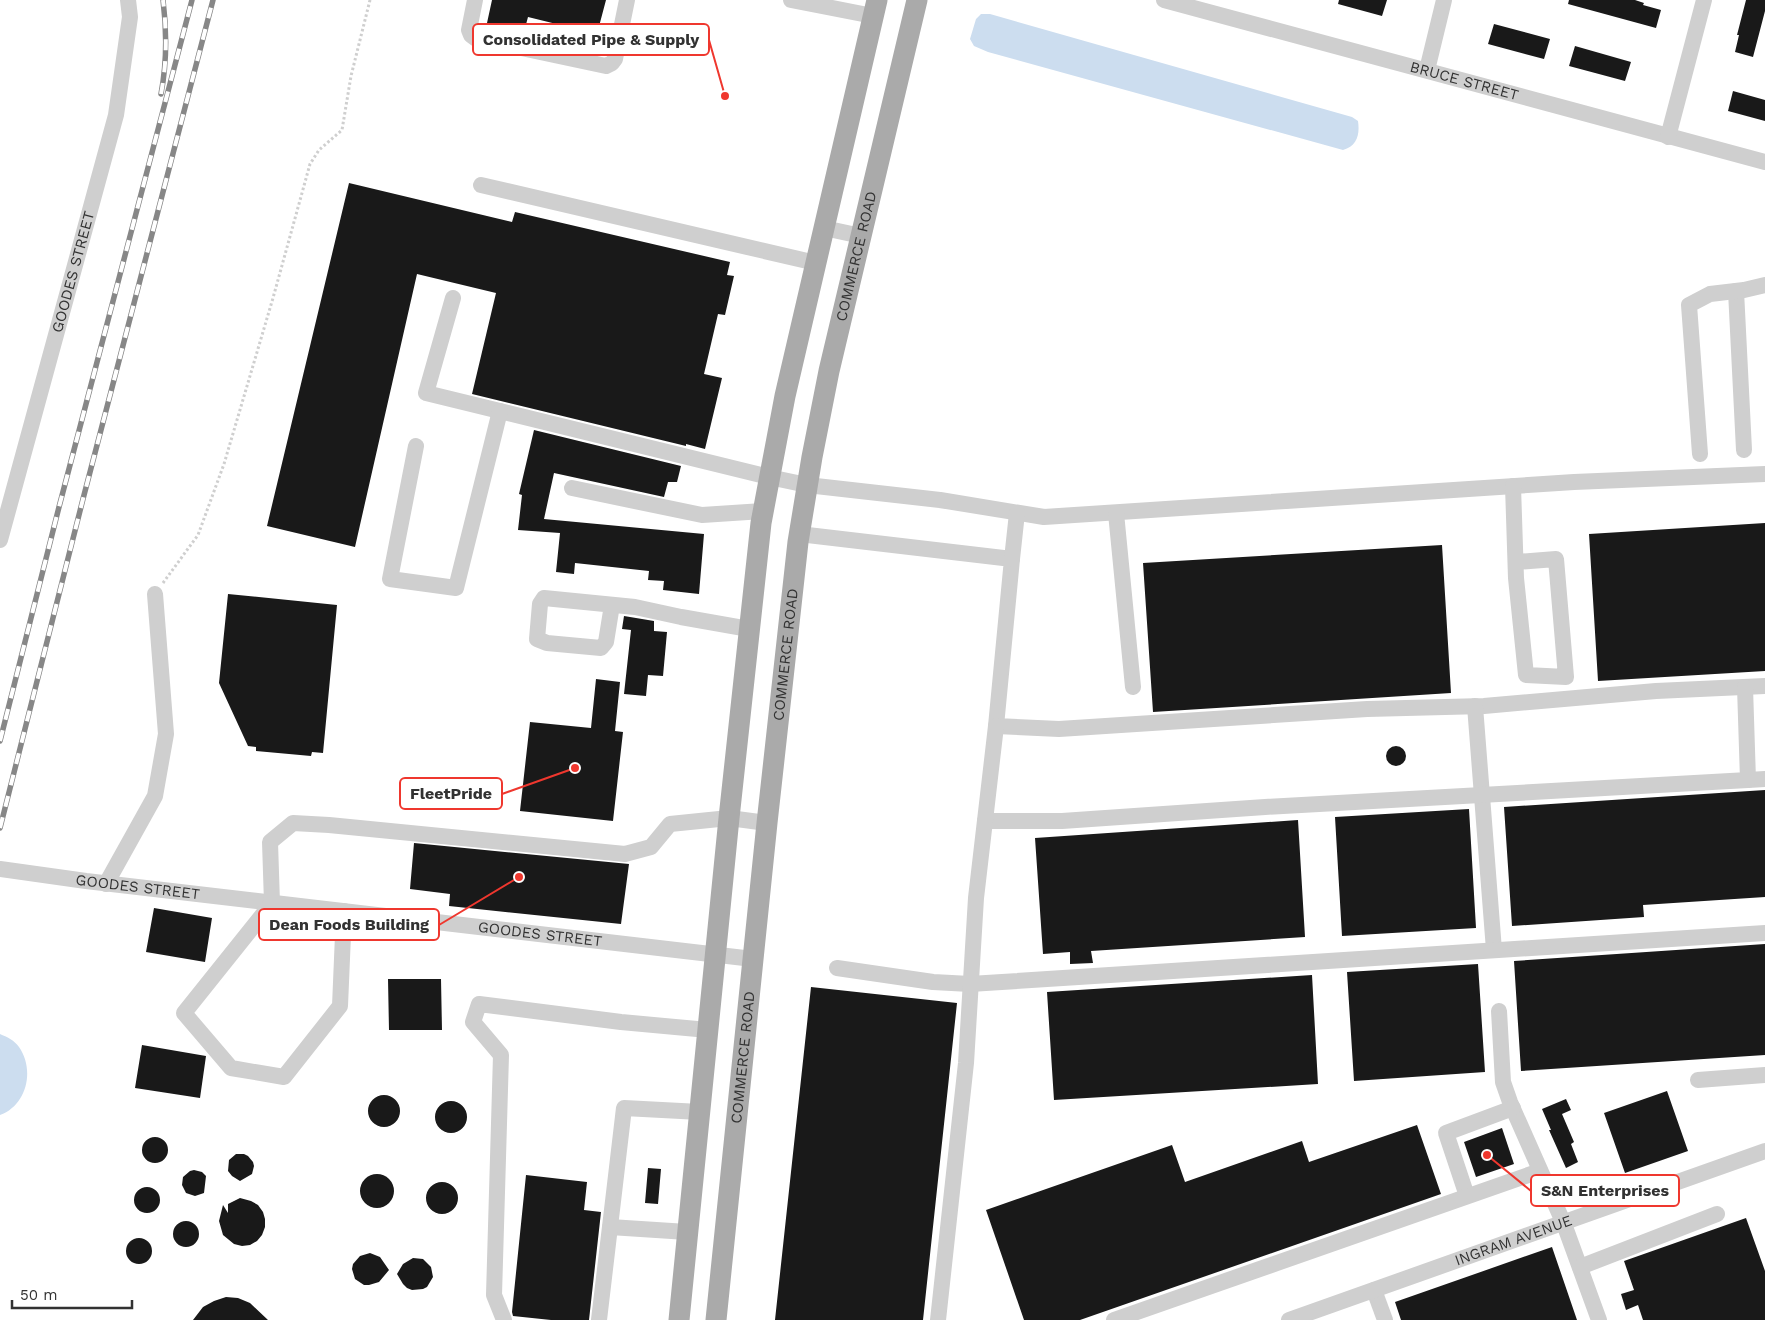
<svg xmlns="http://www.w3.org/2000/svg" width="1765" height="1320" font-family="'Work Sans',sans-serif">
<rect width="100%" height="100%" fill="#fff"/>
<path fill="#ccddef" d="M981,14h9l362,103 6,4c2,14 -1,25 -15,29l-355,-98 -14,-6 -4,-7 6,-20z
M0,1034c7,3 14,6 19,13 16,23 8,58 -19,68z"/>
<path fill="#191919" d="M492,0h114l-9,34 -69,-17 -4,15 -37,-9z
M1339,0h48l-5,16 -44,-12z
M1569,0h66l9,3 -1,2 18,5 -5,18 -88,-24z
M1746,0h19v11l-12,46 -18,-5 4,-17h-2z
M1494,24l56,15 -6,20 -56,-15z
M1575,46l56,16 -6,19 -56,-15z
M1733,91l32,9v21l-37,-10z
M349,183l163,39 3,-10 215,50 -3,13 7,1 -9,39 -7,-1 -14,60 18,4 -17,71 -19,-5v2l-214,-52 24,-101 -79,-19 -62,273 -88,-21z
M534,430l147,36 -4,16h-9l-4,15 -110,-24 -10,46 160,15 -5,60 -36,-4 1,-9 -16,-1 1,-9 -74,-8 -1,11 -18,-2 4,-39 -42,-3 4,-35 -3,-1z
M1765,523v148l-167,10 -9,-147z
M1442,545l9,148 -298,19 -10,-149z
M228,594l109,11 -14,148 -11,-1 -1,4 -55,-5v-4l-8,-1 -29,-63z
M624,616l30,5v10l13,1 -4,44 -15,-1 -2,21 -22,-2 7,-64 -9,-1z
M596,679l24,3 -5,49 8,1 -10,89 -93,-10 10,-89 61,6z
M1386 756a10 10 0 1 1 20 0a10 10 0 1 1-20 0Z
M1765,790v107l-122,8 1,12 -132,9 -8,-119z
M1469,809l7,119 -134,8 -7,-119z
M1298,820l7,117 -214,14 2,12 -23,1v-12l-27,2 -8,-116z
M414,843l215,21 -8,60 -172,-18 1,-12 -40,-5z
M154,908l58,10 -7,44 -59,-10z
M1765,944v111l-244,16 -7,-110z
M1478,964l7,108 -131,9 -7,-109z
M1312,975l6,109 -264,16 -7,-108z
M388,979h53l1,51h-53z
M811,987l146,16 -34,317h-148z
M142,1045l64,11 -6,42 -65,-10z
M1667,1091l21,60 -63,22 -21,-60z
M368 1111a16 16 0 1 1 32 0a16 16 0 1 1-32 0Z
M1566,1099l5,11 -9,4 12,28 -3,2 7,18 -12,6 -17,-38h2l-9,-21z
M435 1117a16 16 0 1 1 32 0a16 16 0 1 1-32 0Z
M1417,1125l24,69 -361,126h-56l-38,-110 186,-65 13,37 117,-41 7,21z
M1502,1128l12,36 -38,13 -12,-35z
M142 1150a13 13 0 1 1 26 0a13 13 0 1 1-26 0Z
M236,1154h8l4,2 5,6 1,4 -2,8 -12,7 -8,-5 -4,-5 1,-11z
M648,1168l13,1 -3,35 -13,-1z
M194,1170l8,2 4,4 -2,17 -9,3 -9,-3 -4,-8 1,-8 7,-6z
M360 1191a17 17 0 1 1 34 0a17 17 0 1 1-34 0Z
M526,1175l61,7 -3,28 17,2 -12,108h-38l-38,-4 -1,-4z
M426 1198a16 16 0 1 1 32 0a16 16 0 1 1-32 0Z
M134 1200a13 13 0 1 1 26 0a13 13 0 1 1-26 0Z
M240,1198l11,3 7,4 5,7 2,7v8l-3,8 -5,6 -7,4 -8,1 -8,-2 -11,-9 -4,-14 4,-16 5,8v-9z
M1746,1218l19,53v49h-122l-5,-15 -12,5 -5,-16 13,-4 -10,-29z
M173 1234a13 13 0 1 1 26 0a13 13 0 1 1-26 0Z
M126 1251a13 13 0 1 1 26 0a13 13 0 1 1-26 0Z
M1552,1247l25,73h-176l-6,-18z
M370,1253l10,4 9,13 -10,12 -10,3h-5l-9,-6 -3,-10 1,-5 7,-8z
M413,1258l10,1 8,8 2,10 -6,10 -4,2 -11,1 -5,-2 -4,-4 -6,-10 6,-10z
M226,1297l12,1 12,5 18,17h-75l10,-13 11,-6z"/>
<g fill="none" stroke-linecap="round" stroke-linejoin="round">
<path stroke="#cfcfcf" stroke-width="3" stroke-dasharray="2.5 2.5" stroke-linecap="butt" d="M163,583l35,-48 26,-71 49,-166 37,-134 9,-14 23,-20 9,-54 19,-76"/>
<g stroke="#cfcfcf" stroke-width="16">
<path d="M475,0l-6,30 2,5 4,3 131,28 6,-3 3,-4 12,-59"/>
<path d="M791,0l82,16"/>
<path id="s1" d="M1164,0l601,162"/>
<path d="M1427,70l17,-70"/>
<path d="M1668,137l36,-137"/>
<path d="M481,185l335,78"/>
<path d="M824,228l37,8"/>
<path d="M1736,291l8,159"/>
<path d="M453,298l-27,95 343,84 38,8 133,15 104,17 530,-35 191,-8"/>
<path d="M416,446l-26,133 66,9 44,-177"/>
<path d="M1700,454l-11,-149 21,-11 34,-4 21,-5"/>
<path d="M1513,486l3,92 10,97 40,2 -10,-118 -40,3"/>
<path d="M572,488l130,27 61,-4"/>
<path d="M1116,513l17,174"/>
<path d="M799,534l213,25 -16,167 63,3 308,-20 117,-3 172,-15 109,-5"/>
<path id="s2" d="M0,540l116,-425 14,-98 -2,-17"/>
<path d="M1012,559l5,-46"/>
<path d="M612,605l-6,37 -5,6 -54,-5 -10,-4 3,-35 4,-6 91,9 46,10 68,12"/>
<path d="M1475,706l19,244"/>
<path d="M1748,780l17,-1"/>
<path d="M985,821h77l203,-14 483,-27 -3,-93"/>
<path id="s3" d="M0,869l86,12 667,78"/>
<path d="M106,884l49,-88 11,-62 -11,-140"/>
<path d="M344,911l-4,95 -56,71 -53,-9 -47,-55 88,-110 -2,-61 23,-19 36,2 296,29 26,-7 19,-23 59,-6 38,5"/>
<path d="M837,968l96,14 37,2 795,-51"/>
<path d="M1499,1011l4,71 7,20 54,122 35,96"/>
<path d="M1698,1080l67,-5"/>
<path d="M1467,1196l-21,-63 67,-25"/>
<path d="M610,1227l77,5"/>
<path d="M1580,1267l137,-53"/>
<path d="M1374,1290l11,30"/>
<path d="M504,1320l-10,-25 7,-240 -28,-33 6,-18 142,18 87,8"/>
<path d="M599,1320l25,-212 76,4"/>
<path d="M938,1320l28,-257 10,-165 20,-172"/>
<path d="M1114,1320l426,-149"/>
<path id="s4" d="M1289,1320l476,-169"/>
</g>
<g stroke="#aaa" stroke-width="21">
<path d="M679,1320l50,-502 32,-295 24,-127 92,-396"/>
<path id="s5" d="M716,1320l51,-497 31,-281 14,-85 17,-86 88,-371"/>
</g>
<defs>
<path id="rail" d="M161,94c6,-32 6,-62 2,-94
M0,741l59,-234 133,-507
M0,828l83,-329 130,-499"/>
</defs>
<use href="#rail" stroke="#878787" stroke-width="5.5"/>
<use href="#rail" stroke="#fff" stroke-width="4" stroke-dasharray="11" stroke-linecap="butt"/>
</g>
<g text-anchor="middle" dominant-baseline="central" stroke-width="5" stroke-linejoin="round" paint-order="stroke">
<g font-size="15" fill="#323232" stroke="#fff">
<text stroke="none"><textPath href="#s1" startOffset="311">BRUCE STREET</textPath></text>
<text stroke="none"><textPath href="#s5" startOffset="1074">COMMERCE ROAD</textPath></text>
<text stroke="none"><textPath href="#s2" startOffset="278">GOODES STREET</textPath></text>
<text stroke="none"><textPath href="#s5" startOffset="669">COMMERCE ROAD</textPath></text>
<text stroke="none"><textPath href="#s3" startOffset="139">GOODES STREET</textPath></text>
<text stroke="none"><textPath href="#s3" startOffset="544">GOODES STREET</textPath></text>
<text stroke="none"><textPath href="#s5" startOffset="264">COMMERCE ROAD</textPath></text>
<text stroke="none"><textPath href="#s4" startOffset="238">INGRAM AVENUE</textPath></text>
</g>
</g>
<path fill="none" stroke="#ef372e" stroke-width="2" d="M725 96L709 40M575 768L502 794M519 877L439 925M1487 1155L1531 1191"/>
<g fill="#ef372e" stroke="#fff" stroke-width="2">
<circle cx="725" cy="96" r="5"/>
<circle cx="575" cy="768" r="5"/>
<circle cx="519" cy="877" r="5"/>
<circle cx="1487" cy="1155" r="5"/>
</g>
<g fill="#fff" stroke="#ef372e" stroke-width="2">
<rect x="473" y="24" width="236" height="31" rx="5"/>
<rect x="400" y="778" width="102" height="31" rx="5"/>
<rect x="259" y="909" width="180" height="31" rx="5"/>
<rect x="1531" y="1175" width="148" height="31" rx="5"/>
</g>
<g font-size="16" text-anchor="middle" font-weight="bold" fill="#323232">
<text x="591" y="45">Consolidated Pipe &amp; Supply</text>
<text x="451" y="799">FleetPride</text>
<text x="349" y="930">Dean Foods Building</text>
<text x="1605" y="1196">S&amp;N Enterprises</text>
</g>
<path d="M12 1300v8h120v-8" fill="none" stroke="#323232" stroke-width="2.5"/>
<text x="20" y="1300" font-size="15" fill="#323232" stroke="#ffffff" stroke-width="4" paint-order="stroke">50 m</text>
</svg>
